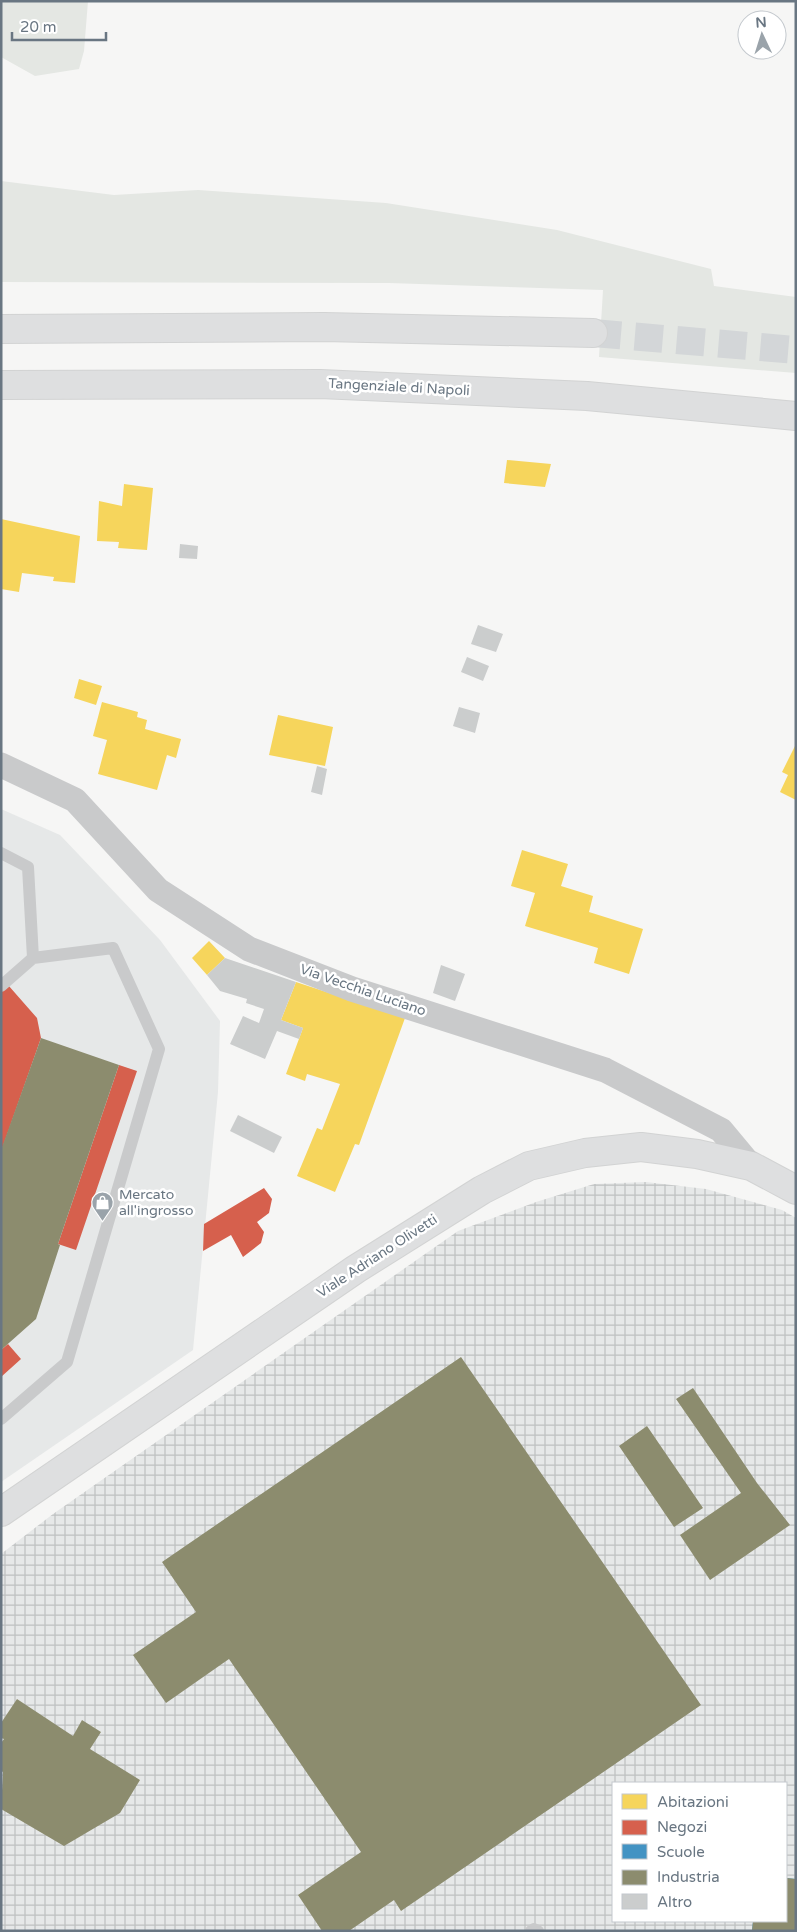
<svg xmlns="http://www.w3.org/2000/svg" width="797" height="1932" font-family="'Varela Round',sans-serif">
<defs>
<pattern id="industrial-grid" width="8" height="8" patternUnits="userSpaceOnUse" patternTransform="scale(1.25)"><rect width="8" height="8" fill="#e6e8e8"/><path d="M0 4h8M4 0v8" fill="none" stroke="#bec1c1"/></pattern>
</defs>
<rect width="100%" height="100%" fill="#f6f6f5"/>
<path fill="#e6e8e8" d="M1,809l59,26 100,105 60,81 -2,71 -25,258 -192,132z"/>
<path fill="url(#industrial-grid)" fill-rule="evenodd" d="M646,1182l60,7 76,21 14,8v713h-795v-377l52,-40 405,-283 78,-29 58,-18zM613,1783h173v138h-173z"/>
<path fill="#e4e7e3" d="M1,1h87l-4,50 -5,18 -44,7 -34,-19z
M1,181l113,14 84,-5 188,13 171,27 154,39 3,17 82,11v76l-197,-16 4,-67 -214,-7 -388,-1z"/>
<path fill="#f6d55c" d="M507,460l44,4 -6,23 -41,-4z
M124,484l29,4 -6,62 -29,-2 1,-6 -22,-1 2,-40 23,5z
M1,519l79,17 -5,47 -22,-2 1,-4 -32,-4 -3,19 -18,-3z
M79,679l23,7 -6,19 -22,-7z
M102,702l36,10 -1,5 10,3 -2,9 36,10 -5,19 -9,-3 -10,35 -59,-16 9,-34 -14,-4z
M278,715l55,12 -8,39 -56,-11z
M796,744v56l-16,-8 8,-17 -6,-3z
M522,850l46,14 -7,22 32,10 -4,16 54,17 -14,45 -35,-11 4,-15 -73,-22 10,-33 -24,-7z
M209,941l16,17 -18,17 -15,-17z
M296,982l109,36 -46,127 -4,-1 -20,48 -38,-16 20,-48 5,2 18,-46 -33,-10 -2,7 -19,-7 17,-46 -22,-8z"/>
<path fill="#d6604d" d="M1,977l36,41 4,20 -39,111z
M119,1065l18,6 -61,179 -18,-6z
M264,1188l8,11 -3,14 -12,9 7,10 -3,11 -18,14 -12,-22 -28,16 1,-27z
M8,1344l13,15 -20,18v-27z"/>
<path fill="#4393c3" d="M786,1878l10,1v52h-44l1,-10h33z"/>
<path fill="#8c8c6e" d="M41,1038l78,27 -61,179 2,1 -24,74 -35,31v-200z
M461,1357l240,348 -300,206 -7,-11 -45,31h-27l-24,-36 63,-43 -132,-193 -63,44 -33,-48 63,-43 -34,-50z
M693,1388l64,95 33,42 -80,55 -30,-45 61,-42 -65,-94z
M647,1426l56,82 -29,19 -55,-81z
M17,1699l56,37 9,-16 19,12 -11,17 50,31 -20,33 -56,33 -63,-37 2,-37 -2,-1v-28l3,-4 -3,-1v-15z
M786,1878l10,1v52h-44l1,-10h33z"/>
<path fill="#cbcdcd" d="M180,544l18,2 -1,13 -18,-1z
M478,625l25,9 -7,18 -25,-8z
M467,657l22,9 -6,15 -22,-9z
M459,707l21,6 -5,20 -22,-7z
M317,766l10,3 -5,26 -11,-3z
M225,958l71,24 -15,38 22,8 -4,11 -22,-8 -12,28 -35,-15 13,-28 16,7 5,-14 -18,-6 1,-4 -27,-8 -13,-16z
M441,965l24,9 -10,27 -22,-8z
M238,1115l44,22 -8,16 -44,-22z"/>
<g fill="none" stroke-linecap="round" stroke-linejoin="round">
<path stroke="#d3d6d8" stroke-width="28" stroke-dasharray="28 14" stroke-linecap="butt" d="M593,333l203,17"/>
<defs>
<path id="primary" d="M1,1512l355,-243 126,-79 47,-24 56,-13 56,-6 56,7 54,12 45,24"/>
<path id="motorway" d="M1,329l323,-2 269,6
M1,385l319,-1 267,12 209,20"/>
</defs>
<use href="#primary" stroke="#d2d3d3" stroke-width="30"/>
<use href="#motorway" stroke="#d2d3d3" stroke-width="30"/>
<path stroke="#c9cacb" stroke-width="12" d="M1,853l27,14 5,91
M1,986l32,-28 80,-10 46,101 -92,313 -66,57
M531,1931l3,-2 4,2"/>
<path stroke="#c9cacb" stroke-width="25" d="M1,765l74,35 83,90 91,59 103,40 253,81 116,60 30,36"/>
<use href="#primary" stroke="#dedfe0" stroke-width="28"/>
<use href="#motorway" stroke="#dedfe0" stroke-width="28"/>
</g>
<defs>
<symbol id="shop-pin" viewBox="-11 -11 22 30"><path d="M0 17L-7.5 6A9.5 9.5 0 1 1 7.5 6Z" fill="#9aa3aa" stroke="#fff"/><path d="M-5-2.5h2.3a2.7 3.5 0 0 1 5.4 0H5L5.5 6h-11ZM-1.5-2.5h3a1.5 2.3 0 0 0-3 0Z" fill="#fff"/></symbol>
</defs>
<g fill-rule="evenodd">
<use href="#shop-pin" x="90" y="1190" width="25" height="34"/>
</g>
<g text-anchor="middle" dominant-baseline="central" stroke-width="5" stroke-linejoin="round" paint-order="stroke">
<g font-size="14" fill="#697682" stroke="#fff">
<text transform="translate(399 387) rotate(3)">Tangenziale di Napoli</text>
<text transform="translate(363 990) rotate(19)">Via Vecchia Luciano</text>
<text transform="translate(377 1256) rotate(-33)">Viale Adriano Olivetti</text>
</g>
<g font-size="14" fill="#697682" stroke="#fff" text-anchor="start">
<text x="119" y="1194">Mercato<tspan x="119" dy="16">all'ingrosso</tspan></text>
</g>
</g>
<rect width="797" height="1932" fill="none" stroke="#697682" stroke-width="5"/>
<rect x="612" y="1782" width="175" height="140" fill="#ffffff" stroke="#c3c8cd"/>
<rect x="622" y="1794" width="25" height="15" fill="#f6d55c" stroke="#c3c8cd"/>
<text x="657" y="1807" font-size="15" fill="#697682">Abitazioni</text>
<rect x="622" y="1820" width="25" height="15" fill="#d6604d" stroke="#c3c8cd"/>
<text x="657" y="1832" font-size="15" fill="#697682">Negozi</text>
<rect x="622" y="1844" width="25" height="15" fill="#4393c3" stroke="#c3c8cd"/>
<text x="657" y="1857" font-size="15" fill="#697682">Scuole</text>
<rect x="622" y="1870" width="25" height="15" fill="#8c8c6e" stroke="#c3c8cd"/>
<text x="657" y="1882" font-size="15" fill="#697682">Industria</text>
<rect x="622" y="1894" width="25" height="15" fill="#cbcdcd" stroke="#c3c8cd"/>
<text x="657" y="1907" font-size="15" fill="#697682">Altro</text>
<g transform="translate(762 35) rotate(356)"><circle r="24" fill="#ffffff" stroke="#c3c8cd"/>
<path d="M0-4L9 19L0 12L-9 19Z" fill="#9aa3aa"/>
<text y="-8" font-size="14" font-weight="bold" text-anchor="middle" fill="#697682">N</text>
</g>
<path d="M12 32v8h94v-8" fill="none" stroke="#697682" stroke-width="2.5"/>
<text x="20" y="32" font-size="15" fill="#697682" stroke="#ffffff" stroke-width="4" paint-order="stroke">20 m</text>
</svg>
